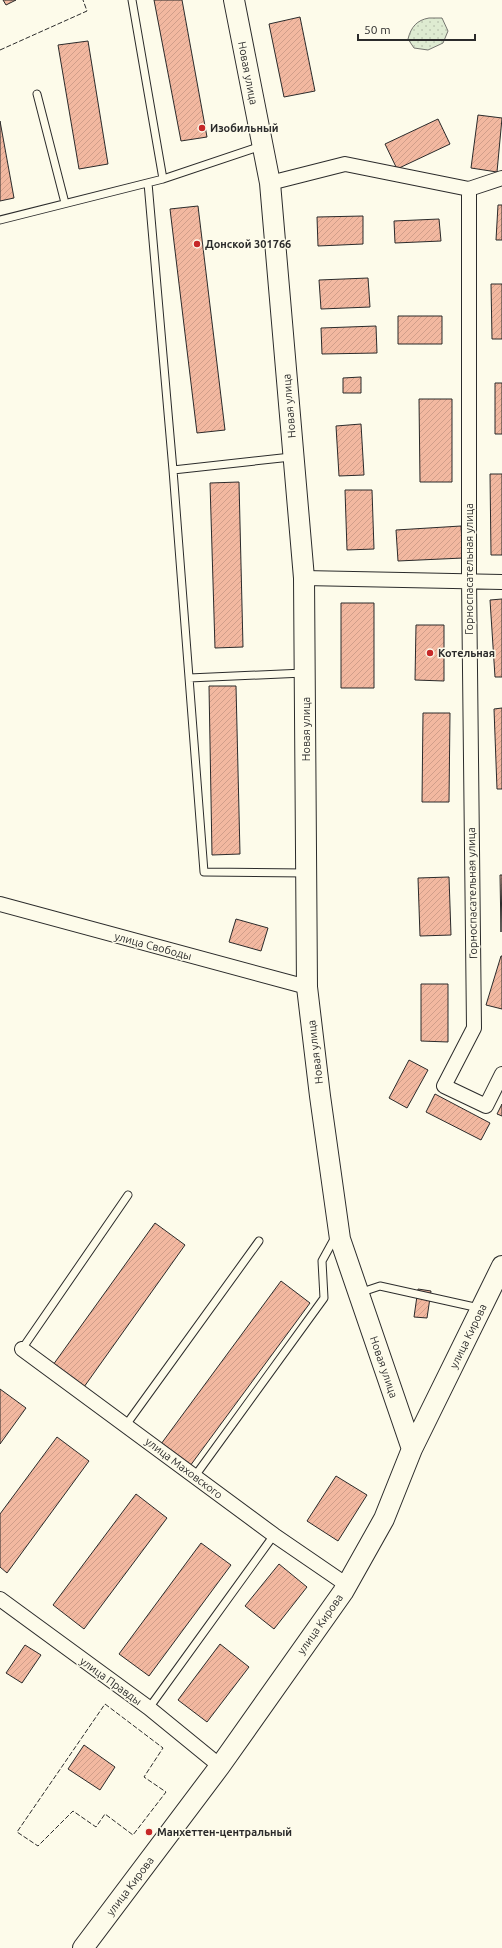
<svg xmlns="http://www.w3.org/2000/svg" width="502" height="1948" font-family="Ubuntu,sans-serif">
<defs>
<pattern id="grass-dots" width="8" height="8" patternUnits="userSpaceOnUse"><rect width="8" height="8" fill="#deebd1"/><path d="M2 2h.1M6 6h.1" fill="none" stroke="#bfcab4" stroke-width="1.8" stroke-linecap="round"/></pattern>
<pattern id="building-hatch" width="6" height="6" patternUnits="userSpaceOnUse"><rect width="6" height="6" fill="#f2b8a0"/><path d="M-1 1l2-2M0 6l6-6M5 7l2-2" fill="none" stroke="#d09e8a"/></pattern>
</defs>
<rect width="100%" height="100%" fill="#fdfbea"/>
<path fill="url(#grass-dots)" stroke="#74746e" d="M429,18h13l6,13 -5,12 -15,7 -14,-2 -6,-9c3,-12 9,-19 21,-21z"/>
<path fill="url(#building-hatch)" stroke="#2b2b2b" d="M3,0h13l-10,5z
M154,0h28l25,137 -26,4z
M300,17l15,74 -31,6 -15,-73z
M88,41l20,123 -29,5 -21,-124z
M478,115l24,3 -5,54 -26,-4z
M438,119l12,25 -53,25 -12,-25z
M0,121l14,77 -14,3z
M498,205h4v35h-6z
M198,206l27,224 -28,3 -27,-224z
M363,216v28l-45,2 -1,-29z
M439,219l2,22 -46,2 -1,-22z
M368,278l2,29 -49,2 -2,-29z
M491,284h11v55h-10z
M398,316h44v28h-44z
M376,326l1,27 -55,1 -1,-26z
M361,377v16h-18v-15z
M495,383h7v51h-7z
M419,399h33v83h-32z
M361,424l3,51 -25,1 -3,-50z
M490,474h12v81h-11z
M239,482l4,165 -28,1 -5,-165z
M345,490h27l2,59 -27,1z
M461,526l2,32 -65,3 -2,-31z
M502,599v78h-7l-5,-77z
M341,603h33v85h-33z
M416,625h28v56l-29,-1z
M209,686h27l4,168 -28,1z
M502,708v81h-5l-3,-80z
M423,713h27l-1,89h-27z
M500,875h2l-1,57z
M449,877l2,58 -31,1 -2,-58z
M236,919l32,9 -7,23 -32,-9z
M501,956h1v53l-16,-4z
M421,984h27v58l-27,-1z
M409,1060l19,10 -21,38 -18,-10z
M435,1094l55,29 -9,17 -55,-28z
M502,1104v12l-5,-2z
M155,1223l30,22 -101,142 -31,-22z
M281,1281l29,22 -120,163 -29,-22z
M418,1289l13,2 -4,27 -13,-1z
M0,1389l26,19 -26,36z
M57,1437l32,24 -82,112 -7,-6v-53z
M336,1476l31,19 -29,46 -31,-20z
M136,1494l31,24 -83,111 -31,-24z
M201,1543l30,22 -82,111 -30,-22z
M279,1564l28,23 -33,42 -29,-23z
M220,1644l29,23 -42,55 -29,-22z
M25,1645l16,10 -19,28 -16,-10z
M84,1745l31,22 -15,23 -32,-21z"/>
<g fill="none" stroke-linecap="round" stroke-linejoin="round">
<defs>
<path id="service" d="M132,0l31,179
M37,94l28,109
M148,183l25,287 31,402 102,1
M0,220l163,-41 98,-33
M173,470l118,-13
M189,678l115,-5
M359,1293l21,-7 99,22
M22,1349l106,-154
M126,1425l133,-184
M195,1476l129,-178 -2,-37 11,-20 6,-1
M149,1708l125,-173"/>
<path id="minor" d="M270,183l75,-19 124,25 33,-11
M469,189v391l5,448 -30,58 42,20 16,-32
M304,578l198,4
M0,904l307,83
M22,1349l252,186 73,50
M0,1599l149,109 71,58"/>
<path id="secondary" d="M234,0l36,183 34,395 3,409 13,109 20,143 72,210
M83,1948l137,-182 123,-174 41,-73 28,-70 90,-183"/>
</defs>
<use href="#service" stroke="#2b2b2b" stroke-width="9"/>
<use href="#minor" stroke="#2b2b2b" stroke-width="16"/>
<use href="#secondary" stroke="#2b2b2b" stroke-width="22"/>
<use href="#service" stroke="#fdfbea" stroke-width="7"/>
<use href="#minor" stroke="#fdfbea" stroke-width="14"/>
<use href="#secondary" stroke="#fdfbea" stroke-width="20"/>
<path stroke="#2b2b2b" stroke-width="1" stroke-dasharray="5 2" stroke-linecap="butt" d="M0,50l87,-39 -4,-11
M105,1704l58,44 -19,29 22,15 -33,43 -28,-21 -9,13 -23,-16 -35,35 -21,-14z"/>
</g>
<g fill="#c62828" stroke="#fdfbea" stroke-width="1.5">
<circle cx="202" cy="128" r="4"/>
<circle cx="197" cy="244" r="4"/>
<circle cx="430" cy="653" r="4"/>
<circle cx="149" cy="1832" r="4"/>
</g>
<g text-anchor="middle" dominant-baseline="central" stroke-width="3" stroke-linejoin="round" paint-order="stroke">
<g font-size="11" fill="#2b2b2b" stroke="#fdfbea">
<text transform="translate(248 73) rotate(79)">Новая улица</text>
<text transform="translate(289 406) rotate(-95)">Новая улица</text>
<text transform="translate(469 569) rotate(-90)">Горноспасательная улица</text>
<text transform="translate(306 729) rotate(-90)">Новая улица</text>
<text transform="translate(472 893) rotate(-91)">Горноспасательная улица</text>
<text transform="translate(153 946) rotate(15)">улица Свободы</text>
<text transform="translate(315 1052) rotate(-97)">Новая улица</text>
<text transform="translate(468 1336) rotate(-64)">улица Кирова</text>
<text transform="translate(384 1367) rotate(71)">Новая улица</text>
<text transform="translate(184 1468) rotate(37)">улица Маховского</text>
<text transform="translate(320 1624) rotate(-55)">улица Кирова</text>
<text transform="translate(111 1681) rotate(36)">улица Правды</text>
<text transform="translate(130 1886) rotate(-53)">улица Кирова</text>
</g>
<g font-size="11" font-weight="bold" fill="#2b2b2b" stroke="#fdfbea" text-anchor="start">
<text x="210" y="128">Изобильный</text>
<text x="205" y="244">Донской 301766</text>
<text x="438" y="653">Котельная</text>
<text x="157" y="1832">Манхеттен-центральный</text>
</g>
</g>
<path d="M358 34v6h117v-6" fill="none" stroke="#2b2b2b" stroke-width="2"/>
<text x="364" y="34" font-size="12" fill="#2b2b2b" stroke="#fdfbea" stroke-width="3" paint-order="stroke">50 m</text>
</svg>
